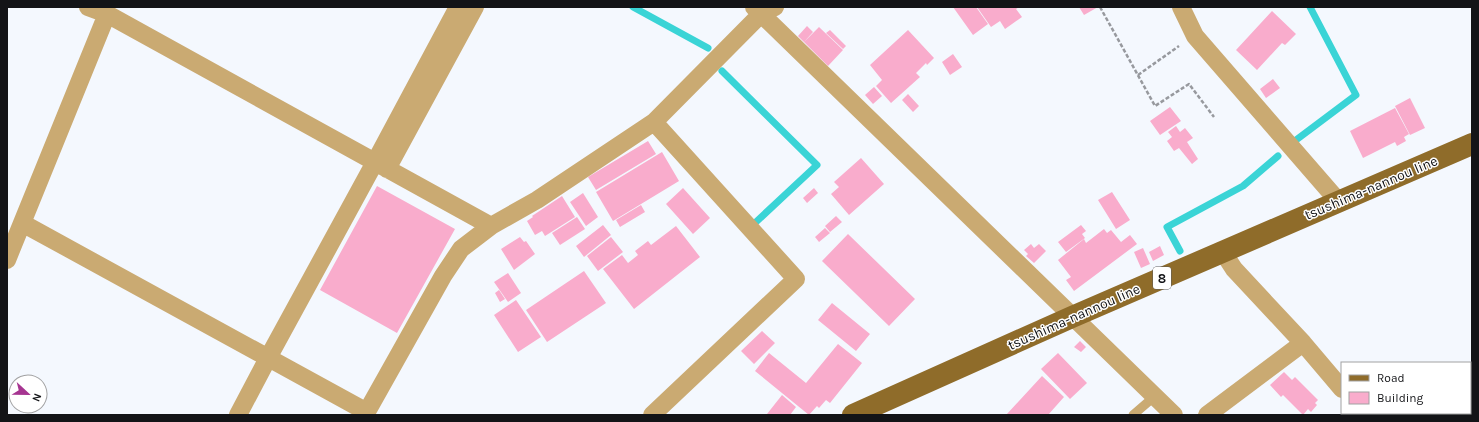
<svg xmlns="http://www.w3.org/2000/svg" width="1479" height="422" font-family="Karla,sans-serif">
<rect width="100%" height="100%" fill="#f4f8fe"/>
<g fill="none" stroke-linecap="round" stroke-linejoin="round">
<path stroke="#3ad4d6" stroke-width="7" d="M633,7l75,41
M722,71l95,94 -61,57
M1296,140l60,-45 -46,-88
M1180,251l-13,-24 76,-41 35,-30"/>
</g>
<path fill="#f9accc" d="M953,7h23l12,17 -15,11z
M977,7h42l-3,2 6,8 -17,12 -5,-8 -9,6z
M1079,7h19l-14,8z
M1272,11l24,23 -11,11 -3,-2 -25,27 -21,-20z
M807,26l6,6 -9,10 -6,-6z
M819,27l24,23 -15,16 -24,-24z
M830,30l16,16 -3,3 -17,-16z
M908,30l26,28 -7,7 -1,-2 -10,10 4,4 -29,26 -15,-17 6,-6 -12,-15z
M953,54l9,13 -12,8 -8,-13z
M1273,79l7,9 -14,10 -6,-9z
M874,87l8,9 -9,8 -8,-9z
M908,94l11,12 -6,6 -11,-12z
M1410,98l15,30 -15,7 -15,-29z
M1170,107l11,14 -21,14 -10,-14z
M1395,108l14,26 -5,3 2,4 -9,5 -2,-4 -32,16 -13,-27z
M1176,126l4,6 5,-4 8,10 -6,4 11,17 -6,5 -13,-16 -5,3 -7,-10 5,-4 -4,-5z
M648,141l8,13 -60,36 -8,-13z
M662,152l17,29 -66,40 -17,-29z
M861,158l23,26 -35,31 -18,-21 8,-7 -5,-5z
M377,186l78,43 -58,104 -77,-43z
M683,188l27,30 -17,16 -27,-30z
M814,188l4,5 -11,10 -4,-5z
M1112,192l18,28 -14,9 -18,-29z
M583,193l15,24 -12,9 -16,-24z
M562,196l13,21 -30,19 -3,-5 -7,4 -8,-14 6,-4 -1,-1z
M641,205l4,7 -25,15 -4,-7z
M836,216l6,6 -12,10 -5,-6z
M577,217l8,12 -25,16 -8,-12z
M603,225l8,10 -27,22 -8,-11z
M1081,225l5,6 -4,3 3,4 -19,14 -8,-10z
M676,226l24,31 -66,52 -31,-40 19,-14 6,8 10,-8 -3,-4 13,-10 3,4z
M825,228l5,5 -11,9 -4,-5z
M1104,229l3,4 4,-3 10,12 9,-7 7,9 -63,47 -8,-11 5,-3 -13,-17 26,-21 2,4z
M848,234l67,65 -26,27 -67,-65z
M520,237l4,5 2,-1 9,13 -21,16 -13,-21z
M611,237l12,15 -25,19 -11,-15z
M1031,244l3,4 5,-4 7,7 -12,12 -8,-7 2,-2 -4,-4z
M1160,246l4,9 -11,6 -4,-9z
M1143,248l7,16 -9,4 -7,-16z
M584,271l22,32 -59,39 -21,-32z
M508,273l13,20 -13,9 -14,-20z
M499,290l6,9 -5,3 -5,-9z
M516,300l25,37 -23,15 -24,-37z
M832,303l38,31 -14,17 -38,-31z
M762,331l13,12 -21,21 -13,-13z
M1080,341l6,6 -5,5 -7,-5z
M838,344l24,19 -32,40 -4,-3 -7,8 -2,-2 -8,9 -54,-44 14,-18 37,30z
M1058,353l29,30 -17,16 -29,-30z
M1284,372l8,8 3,-3 23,23 -3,3 2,2 -6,7 -3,-3 -5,6 -20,-20 -2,2 -11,-12z
M1042,376l22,21 -16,18h-42z
M1472,385v30h-68l4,-2h62v-27z
M782,395l14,12 -6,8h-21l-2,-1z"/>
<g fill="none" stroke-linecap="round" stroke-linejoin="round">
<path stroke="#97999e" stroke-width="2.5" stroke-dasharray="4 2" stroke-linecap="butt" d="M1100,7l55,99 34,-22 25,33
M1138,75l41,-29"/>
<path stroke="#caaa72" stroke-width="9" d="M1133,415l22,-19"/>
<path stroke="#caaa72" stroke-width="18" d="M88,7l19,7 384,212
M754,7l420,408
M1181,7l14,29 144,166
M387,169l88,-162
M22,223l345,189
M1223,252l11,17 69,74 39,46
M7,260l100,-246
M1362,413l2,2
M238,415l30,-57 107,-196 83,-155
M365,415l78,-139 18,-27 30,-23 46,-26 117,-78 107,-108 14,-7
M652,415l144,-136 -142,-157
M1207,415l96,-72"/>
<path stroke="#8f6c2a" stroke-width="22" d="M853,415l219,-98 400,-173"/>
</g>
<g text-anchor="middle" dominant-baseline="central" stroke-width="3" stroke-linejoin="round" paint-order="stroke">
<rect fill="#fff" stroke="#5a5a5d" stroke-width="1" x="1153" y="267" width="18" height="22" rx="3"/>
<g font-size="13" font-weight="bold" fill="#131417">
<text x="1162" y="278">8</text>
</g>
<g font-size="14" fill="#131417" stroke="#fff">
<text transform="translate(1371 188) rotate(-23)">tsushima-nannou line</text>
<text transform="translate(1074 317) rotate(-24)">tsushima-nannou line</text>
</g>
</g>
<rect width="1479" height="422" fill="none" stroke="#131417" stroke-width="16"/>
<rect x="1341" y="362" width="130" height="52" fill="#ffffff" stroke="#a1a1a2"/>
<rect x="1349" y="375" width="20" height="6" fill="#8f6c2a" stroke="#a1a1a2"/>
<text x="1377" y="382" font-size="12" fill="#131417">Road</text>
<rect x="1349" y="392" width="20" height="12" fill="#f9accc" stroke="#a1a1a2"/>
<text x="1377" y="402" font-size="12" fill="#131417">Building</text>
<g transform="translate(28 394) rotate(112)"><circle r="19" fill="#ffffff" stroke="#a1a1a2"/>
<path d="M0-3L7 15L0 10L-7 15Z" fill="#a63591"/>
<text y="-6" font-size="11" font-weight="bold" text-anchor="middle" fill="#131417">N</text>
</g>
</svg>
